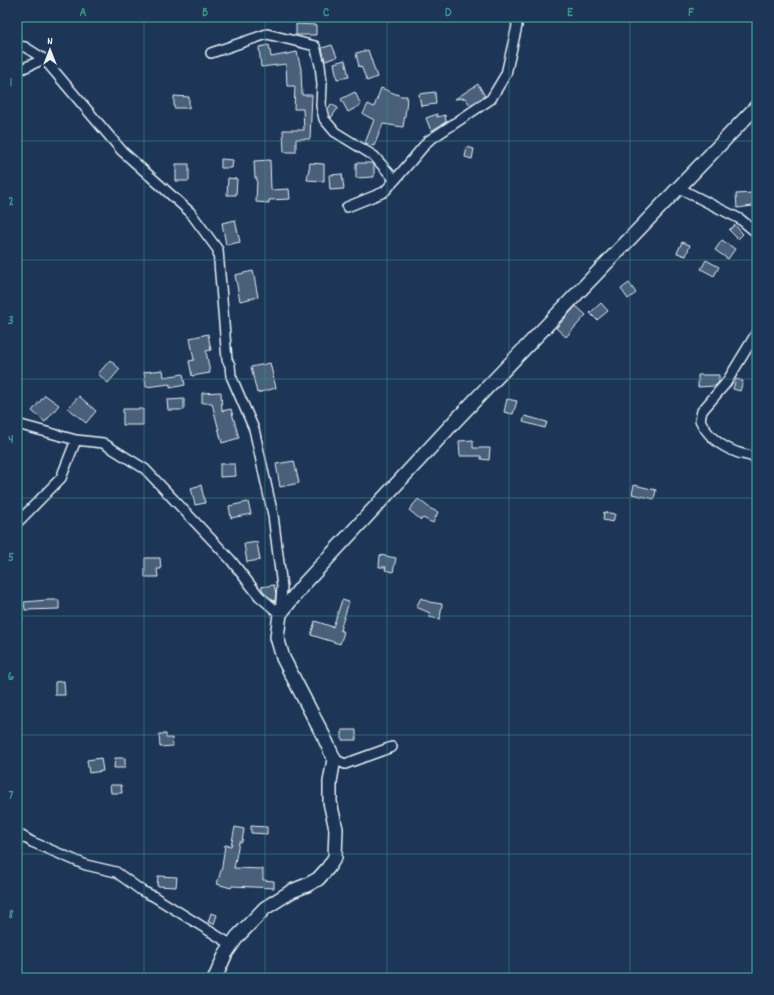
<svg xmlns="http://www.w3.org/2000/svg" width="774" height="995" font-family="Dekko,sans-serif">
<rect width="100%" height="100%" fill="#1d3557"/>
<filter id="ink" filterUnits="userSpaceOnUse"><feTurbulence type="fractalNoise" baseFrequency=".025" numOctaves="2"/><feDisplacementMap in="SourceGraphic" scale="8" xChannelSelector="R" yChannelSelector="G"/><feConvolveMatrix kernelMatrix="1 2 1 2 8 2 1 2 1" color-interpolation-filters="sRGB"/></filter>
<g filter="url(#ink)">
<path fill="#495e7a" stroke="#e8f1f8" d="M296,24l20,1v10h-20z
M269,45l2,12 26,-5 4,17 1,26h10l-2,44h-14v13h-12l-1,-22h21l-1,-21h-9l1,-23h-8l-1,-22 -25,3 -2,-20z
M332,45l5,12 -12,4 -3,-13z
M368,50l9,27 -10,4 -6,-15 -2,1 -3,-14z
M345,60l4,17 -12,2 -3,-16z
M478,84l7,12 -15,9 -5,-7 -10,1z
M381,88l20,8h6l-1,13 -3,18 -20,-3 -9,22 -9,-3 9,-23 -11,-6 5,-10 6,3z
M355,92l6,13 -13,7 -7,-13z
M435,92l1,12 -15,2 -2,-12z
M174,96l15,1v11h-15z
M331,104l7,4 -7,10 -1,-2 -2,-7z
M437,114v3l8,-2 1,7 -15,9 -5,-13z
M467,147l7,2 -2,10 -7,-2z
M221,159l12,1 -1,8h-11z
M270,160l1,30 18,-1 1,10 -21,1v3l-13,-1 1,-24h-2l-1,-17z
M310,163l14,1v17l-17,-1z
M356,163h16l2,2v12l-18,1z
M176,164h13v17h-13z
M342,174l2,15 -14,1 -1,-15z
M228,178l9,1 -1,16h-9z
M752,193l1,13 -16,2 -1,-14z
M235,220l5,22 -14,3 -4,-22z
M735,225l8,9 -5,5 -9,-9z
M722,240l13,9 -7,10 -13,-9z
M682,242l8,3 -4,11 -9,-3z
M706,260l13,7 -5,9 -13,-7z
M253,271l5,26 -18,4 -5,-26z
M629,283l7,10 -8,6 -7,-10z
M601,303l7,8 -11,9 -7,-7z
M576,306l10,9 -20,22 -10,-9z
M208,334l3,16 -5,1 4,22 -18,3 -3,-15 5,-1 -4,-22z
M110,360l10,9 -12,14 -10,-9z
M270,363l6,25 -19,5 -6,-26z
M163,370l1,7 19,-3 2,11 -15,3v-4l-24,3 -2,-15z
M698,375h21v7l-4,4 -17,1z
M736,379l7,2 -3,10 -7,-2z
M221,392l1,19 9,-2 8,29 -17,5 -10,-40h-10v-10z
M45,395l14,10 -14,17 -13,-11z
M79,396l17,15 -10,12 -18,-15z
M184,399v11h-16l-1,-10z
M507,399l10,2 -4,13 -9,-2z
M123,409h20v16h-20z
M525,416l22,6 -2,6 -22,-6z
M473,440v8h17l-1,12 -8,-1v-3h-21l-1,-15z
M294,461l5,22 -19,4 -4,-23z
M220,464h15l1,12 -16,1z
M201,485l4,18 -10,2 -4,-17z
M634,485l22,5 -2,9 -22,-5z
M418,499l13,10 7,3 -5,11 -10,-5 -2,2 -12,-10z
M248,502l3,12 -20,4 -2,-12z
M604,512l11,2 -2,8 -10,-2z
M257,542l3,18 -13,2 -3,-18z
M380,555l16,3 -3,14 -8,-2 1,-3h-7z
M145,558h15l1,11h-4l1,8h-13z
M274,585l2,9 -1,6 -1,1 -9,-7 -4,-7z
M421,598l8,4 13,2 -2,15 -11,-2 1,-4 -14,-6z
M47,600h12v9l-34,1 -1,-8z
M342,600l7,2 -9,28 4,2 -4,12 -29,-9 4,-14 18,6z
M64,681l1,14h-10v-13z
M342,730h14v10h-14z
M159,734h7v4h6l1,8 -13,1z
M101,758l2,13 -14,2 -2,-13z
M115,758h10v10h-11z
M110,785h11l1,8h-11z
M251,826l16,1v7l-16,-1z
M235,827l9,2 -2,13h-3l-5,26 29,1v11l11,1v7l-42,-2 -1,2 -14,-4 5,-17 3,-22 6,1z
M158,876l19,1 -1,10 -19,-1z
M211,913l6,2 -3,9 -6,-2z"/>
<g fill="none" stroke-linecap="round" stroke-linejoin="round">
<defs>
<path id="street" d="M17,46l8,1 19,12 78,92 68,61 28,38 9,110 3,5 1,11 23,53 19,86 9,72 -2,27 -21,-18 -29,-37 -85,-90 -42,-26 -27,-3 -59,-16
M211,53l56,-19 48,12 5,19 2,19 -1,22 3,13 11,13 39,24 21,24
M17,71l27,-12
M679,188l61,31 17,14
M347,207l37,-15 11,-12 33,-39 63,-42 15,-25 11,-48 -1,-9
M757,332l-31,51 -24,28 -2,9c7,15 20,26 36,32 7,3 15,3 21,7
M17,523l44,-45 15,-38
M334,759l11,5 47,-17
M17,833l15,9 54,23 30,7 26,19 11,5 79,49"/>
<path id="secondary" d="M215,978l11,-25 11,-16 28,-29 27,-17 15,-6 11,-6 10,-11 7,-11 1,-28 -6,-27v-20l4,-23 -10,-22 -41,-79 -6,-21 3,-23 23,-29 153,-165 301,-314"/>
</defs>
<use href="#street" stroke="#e8f1f8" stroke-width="12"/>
<use href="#secondary" stroke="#e8f1f8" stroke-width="16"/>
<use href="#street" stroke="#1d3557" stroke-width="9"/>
<use href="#secondary" stroke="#1d3557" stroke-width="13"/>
</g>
</g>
<path fill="none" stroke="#3a8f8a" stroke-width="1" stroke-opacity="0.55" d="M144,17v961M265,17v961M387,17v961M509,17v961M630,17v961M17,141h740M17,260h740M17,379h740M17,498h740M17,616h740M17,735h740M17,854h740"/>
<rect width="774" height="995" fill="none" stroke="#1d3557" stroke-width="44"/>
<g transform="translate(50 50)" stroke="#1d3557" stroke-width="3" paint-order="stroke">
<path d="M0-3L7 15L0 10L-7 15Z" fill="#e8f1f8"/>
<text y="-6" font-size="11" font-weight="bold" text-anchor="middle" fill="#e8f1f8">N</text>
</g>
<rect x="22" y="22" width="730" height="951" fill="none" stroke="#3a8f8a" stroke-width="1.5"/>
<g font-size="13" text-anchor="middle" font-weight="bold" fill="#3a8f8a">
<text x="83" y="16">A</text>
<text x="205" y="16">B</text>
<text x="326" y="16">C</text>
<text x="448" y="16">D</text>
<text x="570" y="16">E</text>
<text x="691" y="16">F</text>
<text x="11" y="86">1</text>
<text x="11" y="205">2</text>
<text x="11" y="324">3</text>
<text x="11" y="443">4</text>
<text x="11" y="561">5</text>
<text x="11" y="680">6</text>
<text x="11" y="799">7</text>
<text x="11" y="918">8</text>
</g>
</svg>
